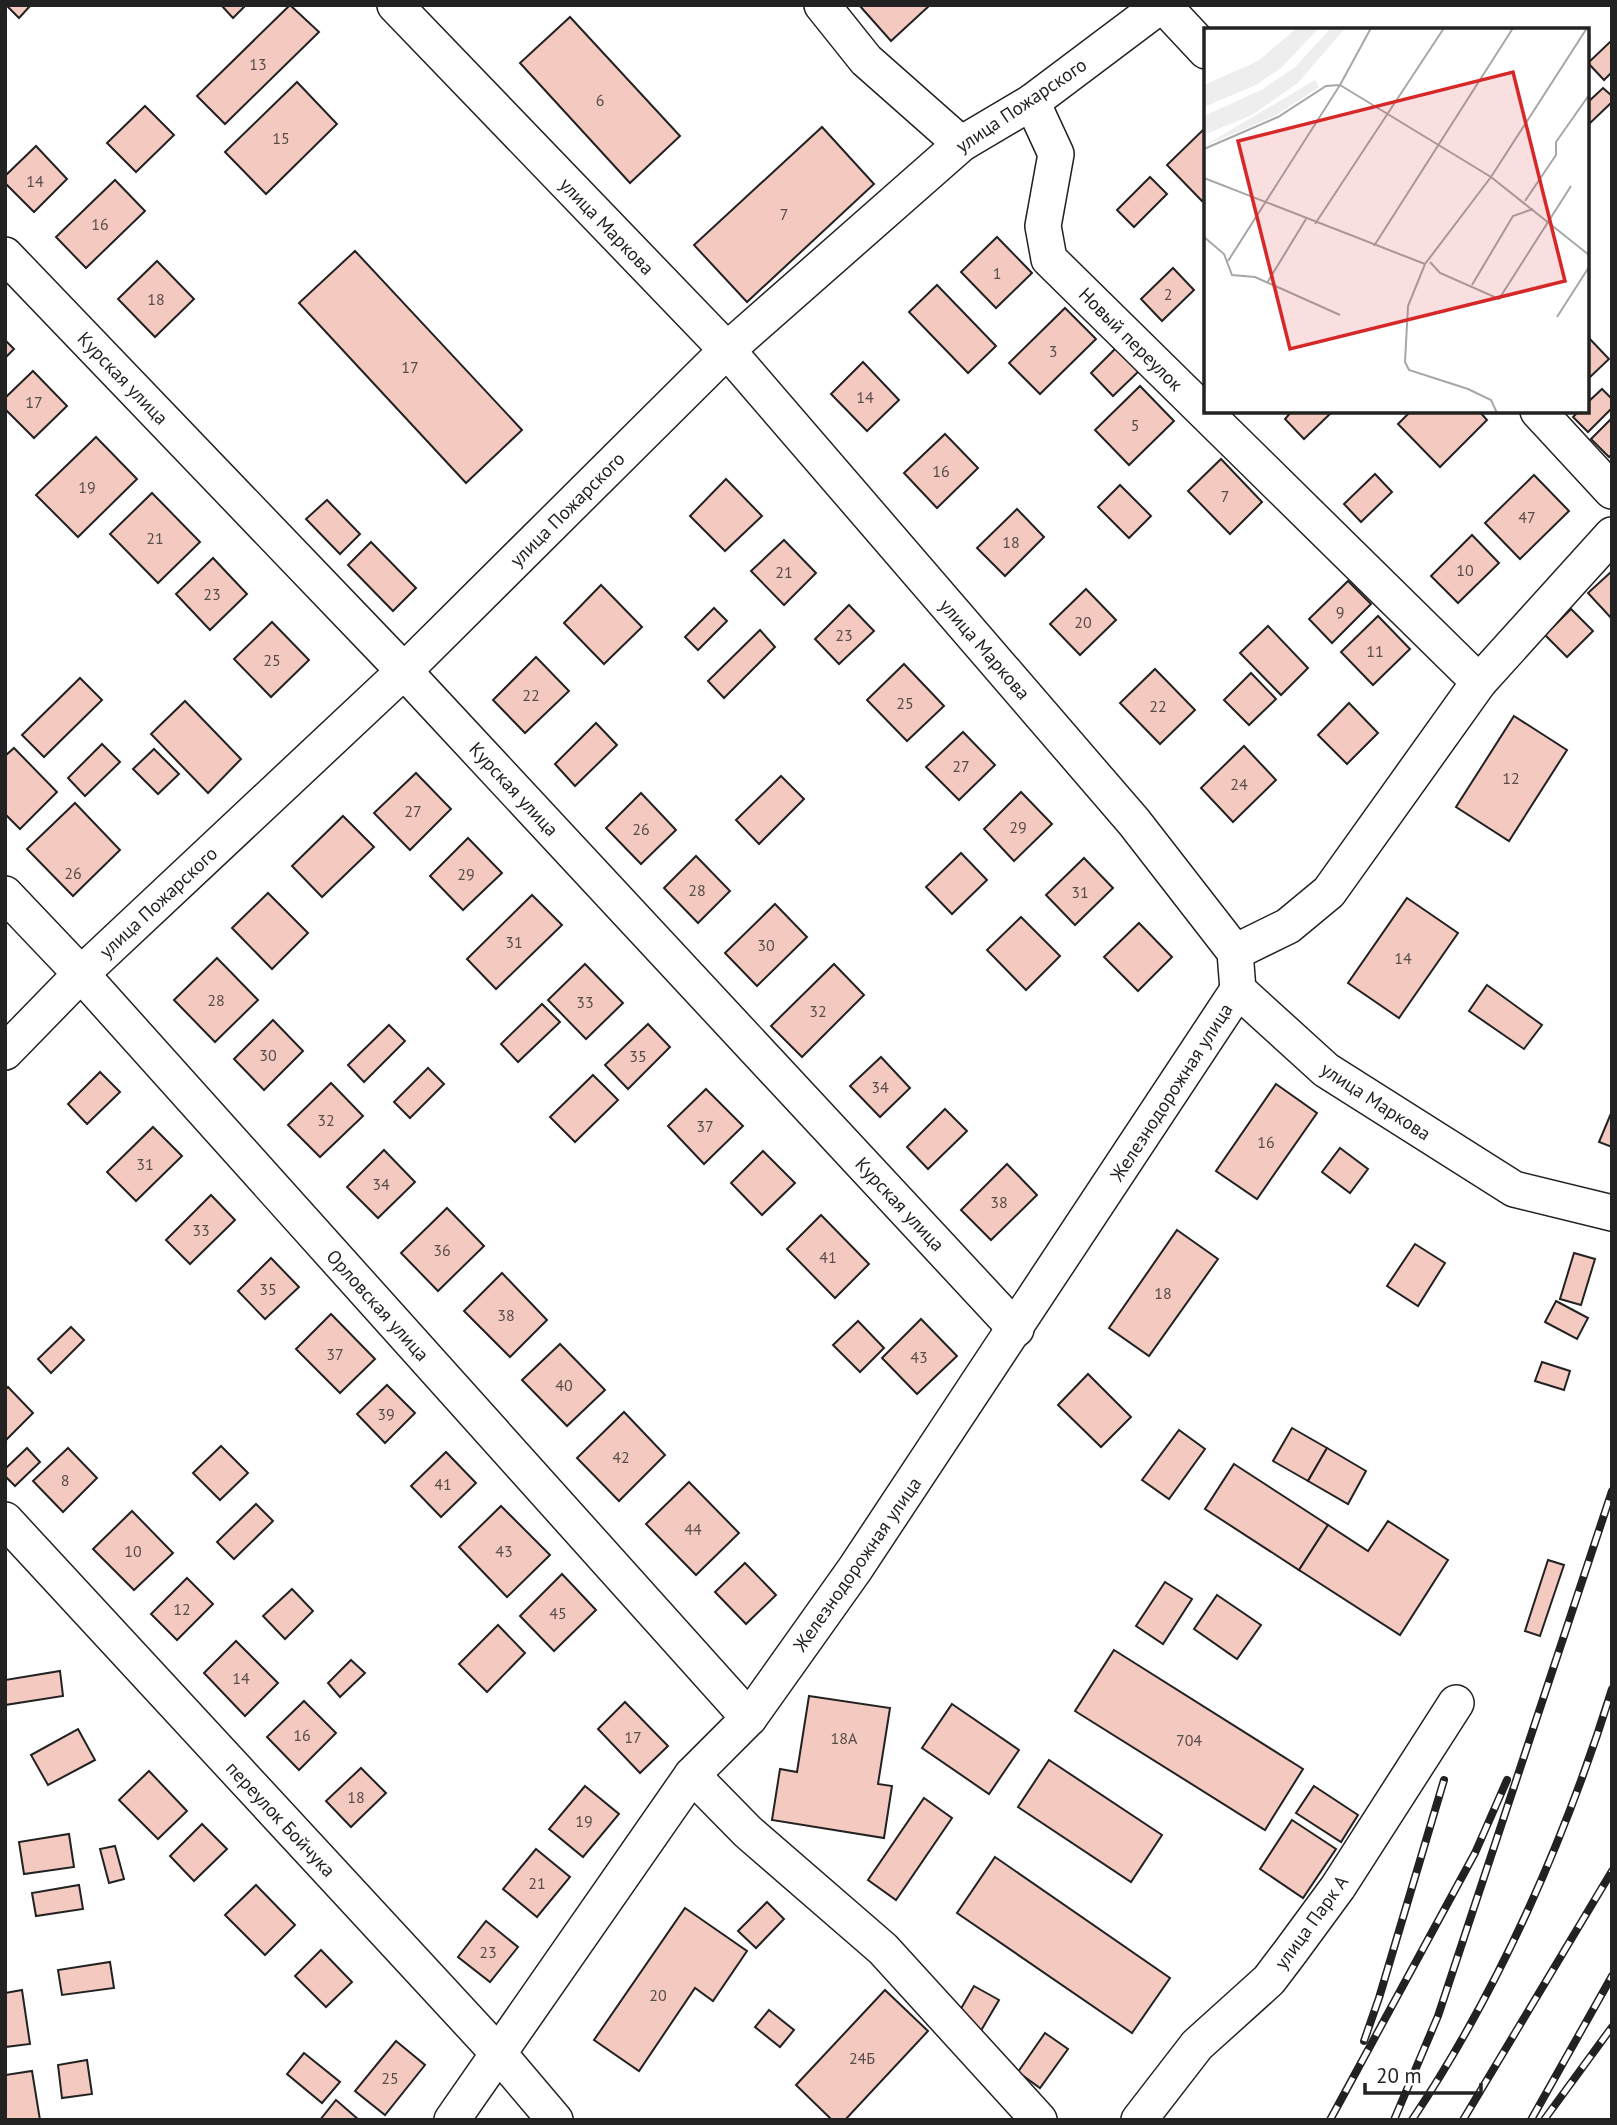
<svg xmlns="http://www.w3.org/2000/svg" width="1617" height="2125" viewBox="0 0 1617 2125" font-family="'PT Sans',sans-serif">
<style>
.building{fill:#f3c9c0;stroke:#222;stroke-width:2}
.lines{fill:none;stroke-linecap:round;stroke-linejoin:round}
.minor-casing{stroke:#222;stroke-width:38}
.minor{stroke:#fff;stroke-width:35}
.rail-casing{stroke:#222;stroke-width:8}
.rail{stroke:#fff;stroke-width:5;stroke-dasharray:16;stroke-linecap:butt}
.labels{text-anchor:middle;dominant-baseline:central;stroke-width:5;stroke-linejoin:round;paint-order:stroke}
.number-label{font-size:16px;fill:#564c4a}
.street-label{font-size:19px;fill:#222;stroke:#fff}
.inset-road{fill:none;stroke:#a7a7a7;stroke-width:2}
.view{fill:#d62828;fill-opacity:0.15;stroke:#d62828;stroke-width:3.5}
.inset-edge{fill:none;stroke:#222;stroke-width:3.5}
</style>
<rect width="100%" height="100%" fill="#fff"/>
<g class="building">
<path d="M6 5H31L19 18Z"/>
<path d="M221 5H246L233 18Z"/>
<path d="M290 5 319 32 225 124 197 96Z"/>
<path d="M859 5H930L891 41Z"/>
<path d="M570 17 680 136 630 183 520 63Z"/>
<path d="M1612 40V72L1604 80 1588 63Z"/>
<path d="M297 82 337 124 266 194 225 152Z"/>
<path d="M1603 88 1612 96V102L1587 126V103Z"/>
<path d="M145 106 174 135 136 172 107 143Z"/>
<path d="M822 127 874 184 747 302 694 245Z"/>
<path d="M1206 127V197L1202 201 1167 165Z"/>
<path d="M36 146 67 179 34 212 5 183V176Z"/>
<path d="M1150 177 1167 194 1134 227 1117 210Z"/>
<path d="M115 180 145 211 86 268 56 237Z"/>
<path d="M997 237 1032 273 996 308 961 272Z"/>
<path d="M355 251 522 430 466 483 299 303Z"/>
<path d="M157 261 194 299 155 337 118 299Z"/>
<path d="M1173 268 1194 290 1162 321 1141 299Z"/>
<path d="M937 285 996 346 968 373 909 312Z"/>
<path d="M1065 308 1096 339 1040 394 1009 363Z"/>
<path d="M1587 336 1609 359 1587 380Z"/>
<path d="M5 340 14 349 5 358Z"/>
<path d="M1116 348 1139 371 1113 396 1091 373Z"/>
<path d="M863 362 899 400 867 431 831 394Z"/>
<path d="M33 371 67 406 34 438 5 409V398Z"/>
<path d="M1140 386 1174 421 1129 465 1095 430Z"/>
<path d="M1602 389 1612 399V408L1588 432 1573 417 1579 411H1587V403Z"/>
<path d="M1292 411H1333L1304 439 1285 419Z"/>
<path d="M1411 411H1479L1487 420 1440 467 1398 424Z"/>
<path d="M1612 418V454L1609 457 1591 439Z"/>
<path d="M945 434 978 468 937 508 904 473Z"/>
<path d="M96 437 137 479 78 537 36 495Z"/>
<path d="M1221 459 1262 502 1230 534 1188 491Z"/>
<path d="M1375 474 1392 492 1361 522 1344 504Z"/>
<path d="M1534 475 1569 511 1520 559 1485 523Z"/>
<path d="M726 479 762 516 725 551 690 516Z"/>
<path d="M1120 485 1151 516 1129 538 1098 507Z"/>
<path d="M152 493 200 542 158 583 110 534Z"/>
<path d="M327 500 360 534 340 554 306 519Z"/>
<path d="M1017 509 1044 537 1005 576 977 548Z"/>
<path d="M1472 535 1499 563 1458 603 1431 576Z"/>
<path d="M784 540 816 573 784 605 751 571Z"/>
<path d="M371 542 416 588 393 611 348 565Z"/>
<path d="M213 558 247 594 210 630 176 594Z"/>
<path d="M1612 571V619L1588 593Z"/>
<path d="M1348 581 1371 604 1332 643 1309 619Z"/>
<path d="M601 585 642 627 604 664 564 623Z"/>
<path d="M1086 589 1116 620 1080 655 1050 624Z"/>
<path d="M849 605 874 631 839 664 815 639Z"/>
<path d="M714 608 727 621 698 650 685 637Z"/>
<path d="M1571 609 1593 631 1567 657 1545 635Z"/>
<path d="M1378 616 1410 649 1373 685 1341 652Z"/>
<path d="M272 622 309 660 271 697 234 659Z"/>
<path d="M1268 626 1308 668 1281 695 1240 653Z"/>
<path d="M760 630 775 647 724 698 708 681Z"/>
<path d="M536 657 569 691 525 733 493 700Z"/>
<path d="M904 664 944 706 907 741 867 700Z"/>
<path d="M1155 669 1195 710 1160 744 1120 703Z"/>
<path d="M1251 673 1276 699 1249 725 1224 700Z"/>
<path d="M80 678 102 700 44 757 22 735Z"/>
<path d="M185 701 241 759 208 793 151 734Z"/>
<path d="M1349 703 1378 733 1347 764 1318 735Z"/>
<path d="M1514 716 1567 750 1509 841 1456 807Z"/>
<path d="M596 723 617 745 575 786 555 764Z"/>
<path d="M963 732 995 765 959 800 926 767Z"/>
<path d="M102 744 120 762 85 796 68 778Z"/>
<path d="M1244 746 1276 780 1233 822 1201 788Z"/>
<path d="M14 748 57 792 20 829 5 814V756Z"/>
<path d="M154 749 179 774 158 794 133 769Z"/>
<path d="M416 773 451 809 410 850 374 813Z"/>
<path d="M781 776 804 799 759 844 736 820Z"/>
<path d="M1021 792 1052 824 1014 861 984 829Z"/>
<path d="M641 793 676 830 641 864 606 828Z"/>
<path d="M75 803 120 850 73 896 27 849Z"/>
<path d="M343 816 374 847 322 897 292 866Z"/>
<path d="M468 838 502 873 463 910 430 876Z"/>
<path d="M961 853 987 880 952 914 926 887Z"/>
<path d="M696 856 730 891 698 923 664 888Z"/>
<path d="M1084 858 1113 888 1075 925 1046 895Z"/>
<path d="M268 893 308 933 272 969 232 928Z"/>
<path d="M532 895 562 925 496 989 467 959Z"/>
<path d="M1407 898 1458 933 1399 1018 1348 983Z"/>
<path d="M775 904 807 937 757 986 725 953Z"/>
<path d="M1021 917 1060 956 1026 990 987 950Z"/>
<path d="M1139 923 1172 957 1138 991 1104 957Z"/>
<path d="M217 958 258 1000 215 1042 174 1000Z"/>
<path d="M585 964 623 1003 586 1039 548 1000Z"/>
<path d="M834 964 864 995 802 1057 771 1026Z"/>
<path d="M1487 985 1542 1025 1524 1049 1469 1011Z"/>
<path d="M542 1004 560 1022 518 1062 501 1044Z"/>
<path d="M273 1020 303 1051 264 1090 234 1059Z"/>
<path d="M648 1024 670 1047 628 1089 605 1065Z"/>
<path d="M389 1025 405 1041 364 1082 348 1065Z"/>
<path d="M881 1057 910 1088 880 1117 850 1086Z"/>
<path d="M428 1068 444 1084 410 1118 394 1102Z"/>
<path d="M100 1072 120 1092 87 1124 68 1104Z"/>
<path d="M593 1075 618 1100 575 1142 550 1117Z"/>
<path d="M331 1083 363 1116 320 1157 288 1125Z"/>
<path d="M1276 1084 1317 1113 1257 1199 1216 1171Z"/>
<path d="M706 1089 743 1126 704 1164 668 1126Z"/>
<path d="M945 1109 967 1131 928 1169 907 1147Z"/>
<path d="M1612 1111V1147L1599 1142Z"/>
<path d="M153 1127 182 1156 136 1201 107 1172Z"/>
<path d="M1340 1148 1368 1169 1350 1193 1322 1172Z"/>
<path d="M384 1150 415 1182 378 1218 347 1187Z"/>
<path d="M763 1151 795 1183 762 1215 731 1183Z"/>
<path d="M1007 1164 1037 1195 991 1240 961 1210Z"/>
<path d="M211 1195 235 1220 190 1264 166 1240Z"/>
<path d="M447 1208 484 1246 438 1291 401 1253Z"/>
<path d="M821 1215 869 1264 835 1298 787 1249Z"/>
<path d="M1177 1230 1218 1259 1149 1356 1109 1328Z"/>
<path d="M1415 1244 1445 1263 1418 1306 1387 1286Z"/>
<path d="M1574 1253 1595 1259 1581 1305 1560 1299Z"/>
<path d="M271 1258 299 1287 265 1319 238 1291Z"/>
<path d="M502 1273 547 1320 510 1357 464 1311Z"/>
<path d="M1556 1301 1588 1318 1577 1339 1545 1322Z"/>
<path d="M331 1314 375 1359 340 1393 296 1349Z"/>
<path d="M921 1319 957 1356 917 1394 882 1358Z"/>
<path d="M858 1321 884 1348 860 1372 833 1345Z"/>
<path d="M71 1327 84 1340 51 1373 38 1359Z"/>
<path d="M560 1344 605 1390 567 1426 522 1380Z"/>
<path d="M1542 1362 1570 1371 1564 1390 1535 1381Z"/>
<path d="M1088 1374 1131 1417 1101 1447 1058 1405Z"/>
<path d="M387 1385 415 1413 385 1443 357 1414Z"/>
<path d="M8 1387 33 1413 5 1441V1390Z"/>
<path d="M624 1412 665 1455 619 1501 577 1458Z"/>
<path d="M1292 1428 1327 1448 1308 1481 1273 1461Z"/>
<path d="M1179 1430 1205 1449 1169 1499 1142 1480Z"/>
<path d="M221 1446 248 1473 220 1500 193 1473Z"/>
<path d="M27 1448 40 1462 15 1486 5 1476V1469Z"/>
<path d="M68 1448 97 1478 63 1512 33 1481Z"/>
<path d="M1327 1448 1366 1471 1348 1504 1308 1481Z"/>
<path d="M446 1452 476 1483 441 1517 411 1486Z"/>
<path d="M1234 1464 1328 1525 1299 1570 1205 1509Z"/>
<path d="M689 1482 739 1533 696 1575 646 1524Z"/>
<path d="M256 1504 273 1521 234 1559 217 1542Z"/>
<path d="M501 1506 550 1555 507 1597 459 1547Z"/>
<path d="M132 1511 173 1553 134 1590 93 1549Z"/>
<path d="M1388 1521 1448 1560 1400 1635 1299 1570 1328 1525 1368 1551Z"/>
<path d="M1548 1560 1564 1565 1540 1636 1525 1631Z"/>
<path d="M745 1563 776 1595 746 1624 715 1592Z"/>
<path d="M562 1574 596 1610 554 1651 520 1616Z"/>
<path d="M187 1578 213 1604 177 1640 151 1614Z"/>
<path d="M1165 1582 1192 1599 1163 1644 1136 1626Z"/>
<path d="M292 1589 313 1611 285 1639 263 1616Z"/>
<path d="M1217 1595 1261 1625 1237 1659 1194 1629Z"/>
<path d="M498 1625 525 1653 487 1692 459 1664Z"/>
<path d="M236 1641 278 1683 245 1716 204 1673Z"/>
<path d="M1114 1650 1303 1769 1265 1830 1075 1711Z"/>
<path d="M351 1660 365 1673 340 1697 328 1683Z"/>
<path d="M60 1671 63 1696 5 1705V1680Z"/>
<path d="M809 1696 890 1708 878 1784 892 1786 884 1838 772 1820 780 1769 797 1772Z"/>
<path d="M304 1701 336 1733 299 1770 267 1737Z"/>
<path d="M625 1702 668 1746 640 1773 598 1729Z"/>
<path d="M952 1704 1019 1750 989 1794 922 1748Z"/>
<path d="M78 1729 95 1760 48 1785 31 1755Z"/>
<path d="M1049 1760 1162 1835 1131 1882 1018 1807Z"/>
<path d="M361 1768 386 1793 351 1827 326 1801Z"/>
<path d="M149 1771 187 1811 158 1839 119 1800Z"/>
<path d="M585 1786 619 1814 583 1857 549 1829Z"/>
<path d="M1314 1786 1358 1815 1341 1842 1296 1813Z"/>
<path d="M924 1798 952 1818 896 1900 868 1880Z"/>
<path d="M1292 1820 1336 1849 1303 1898 1260 1869Z"/>
<path d="M202 1824 227 1849 194 1881 170 1856Z"/>
<path d="M69 1834 74 1867 24 1874 19 1842Z"/>
<path d="M115 1846 124 1879 109 1883 100 1849Z"/>
<path d="M536 1849 570 1877 537 1917 503 1889Z"/>
<path d="M995 1857 1170 1978 1132 2033 957 1913Z"/>
<path d="M79 1885 83 1909 36 1916 32 1893Z"/>
<path d="M256 1885 295 1925 265 1955 225 1915Z"/>
<path d="M767 1902 784 1919 756 1948 738 1931Z"/>
<path d="M685 1908 747 1951 713 2001 695 1988 639 2071 594 2040Z"/>
<path d="M486 1921 518 1947 490 1982 458 1957Z"/>
<path d="M321 1950 352 1982 326 2007 295 1976Z"/>
<path d="M110 1962 114 1988 62 1995 58 1970Z"/>
<path d="M974 1986 999 2000 979 2034 955 2019Z"/>
<path d="M22 1990 30 2044 5 2047V1993Z"/>
<path d="M885 1990 928 2031 845 2120H832L796 2085Z"/>
<path d="M769 2010 794 2030 780 2047 755 2027Z"/>
<path d="M1045 2033 1068 2049 1040 2088 1018 2072Z"/>
<path d="M396 2041 425 2065 385 2115 355 2091Z"/>
<path d="M304 2053 340 2082 322 2103 287 2074Z"/>
<path d="M87 2060 92 2094 62 2098 58 2065Z"/>
<path d="M32 2071 40 2120H5V2075Z"/>
<path d="M336 2100 359 2120H320Z"/>
</g>
<g class="lines">
<g class="minor-casing">
<g id="minor">
<path d="M395 5 727 350 1134 822 1235 952 1238 990 1326 1070 1514 1189 1612 1213"/>
<path d="M822 5 866 60 961 144"/>
<path d="M1163 5 1206 51"/>
<path d="M1032 102 1056 154 1043 226 1049 259 1479 682"/>
<path d="M5 255 404 671 1016 1329"/>
<path d="M1538 411 1612 491"/>
<path d="M5 894 81 974 749 1718"/>
<path d="M1235 952 1288 926 1329 892 1479 682 1612 535"/>
<path d="M5 1052 81 974 404 671 727 350 961 144 1032 102 1161 5"/>
<path d="M5 1520 499 2054 555 2120"/>
<path d="M692 1775 748 1832 883 1949 1039 2120"/>
<path d="M452 2120 692 1775 749 1718 855 1569 1238 990"/>
<path d="M1139 2120 1197 2045 1269 1980 1291 1951 1338 1887 1456 1703"/>
</g>
</g>
<use href="#minor" class="minor"/>
<g class="rail-casing">
<g id="rail">
<path d="M1364 2041 1379 1998 1444 1780"/>
<path d="M1330 2120 1475 1853 1507 1780"/>
<path d="M1394 2120 1438 2016 1612 1491"/>
<path d="M1412 2120C1499 1990 1566 1837 1612 1689"/>
<path d="M1463 2120 1612 1871"/>
<path d="M1531 2120 1612 1976"/>
<path d="M1544 2120 1612 2027"/>
</g>
</g>
<use href="#rail" class="rail"/>
</g>
<g class="labels">
<g class="number-label">
<text x="258" y="64">13</text>
<text x="600" y="100">6</text>
<text x="281" y="138">15</text>
<text x="35" y="181">14</text>
<text x="784" y="214">7</text>
<text x="100" y="224">16</text>
<text x="997" y="273">1</text>
<text x="1168" y="294">2</text>
<text x="156" y="299">18</text>
<text x="1053" y="351">3</text>
<text x="410" y="367">17</text>
<text x="865" y="397">14</text>
<text x="34" y="402">17</text>
<text x="1135" y="425">5</text>
<text x="941" y="471">16</text>
<text x="87" y="487">19</text>
<text x="1225" y="496">7</text>
<text x="1527" y="517">47</text>
<text x="155" y="538">21</text>
<text x="1011" y="542">18</text>
<text x="1465" y="570">10</text>
<text x="784" y="572">21</text>
<text x="212" y="594">23</text>
<text x="1340" y="612">9</text>
<text x="1083" y="622">20</text>
<text x="844" y="635">23</text>
<text x="1375" y="651">11</text>
<text x="272" y="660">25</text>
<text x="531" y="695">22</text>
<text x="905" y="703">25</text>
<text x="1158" y="706">22</text>
<text x="961" y="766">27</text>
<text x="1511" y="778">12</text>
<text x="1239" y="784">24</text>
<text x="413" y="811">27</text>
<text x="1018" y="827">29</text>
<text x="641" y="829">26</text>
<text x="73" y="873">26</text>
<text x="466" y="874">29</text>
<text x="697" y="890">28</text>
<text x="1080" y="892">31</text>
<text x="514" y="942">31</text>
<text x="766" y="945">30</text>
<text x="1403" y="958">14</text>
<text x="216" y="1000">28</text>
<text x="585" y="1002">33</text>
<text x="818" y="1011">32</text>
<text x="268" y="1055">30</text>
<text x="638" y="1056">35</text>
<text x="880" y="1087">34</text>
<text x="326" y="1120">32</text>
<text x="705" y="1126">37</text>
<text x="1266" y="1142">16</text>
<text x="145" y="1164">31</text>
<text x="381" y="1184">34</text>
<text x="999" y="1202">38</text>
<text x="201" y="1230">33</text>
<text x="442" y="1250">36</text>
<text x="828" y="1257">41</text>
<text x="268" y="1289">35</text>
<text x="1163" y="1293">18</text>
<text x="506" y="1315">38</text>
<text x="335" y="1354">37</text>
<text x="919" y="1357">43</text>
<text x="564" y="1385">40</text>
<text x="386" y="1414">39</text>
<text x="621" y="1457">42</text>
<text x="65" y="1480">8</text>
<text x="443" y="1484">41</text>
<text x="693" y="1529">44</text>
<text x="133" y="1551">10</text>
<text x="504" y="1551">43</text>
<text x="182" y="1609">12</text>
<text x="558" y="1613">45</text>
<text x="241" y="1678">14</text>
<text x="302" y="1735">16</text>
<text x="633" y="1737">17</text>
<text x="844" y="1738">18А</text>
<text x="1189" y="1740">704</text>
<text x="356" y="1797">18</text>
<text x="584" y="1821">19</text>
<text x="537" y="1883">21</text>
<text x="488" y="1952">23</text>
<text x="658" y="1995">20</text>
<text x="862" y="2058">24Б</text>
<text x="390" y="2078">25</text>
</g>
<g class="street-label">
<text transform="translate(1021 105) rotate(-34)">улица Пожарского</text>
<text transform="translate(607 226) rotate(46)">улица Маркова</text>
<text transform="translate(1131 339) rotate(45)">Новый переулок</text>
<text transform="translate(123 378) rotate(46)">Курская улица</text>
<text transform="translate(567 509) rotate(-45)">улица Пожарского</text>
<text transform="translate(985 649) rotate(49)">улица Маркова</text>
<text transform="translate(514 789) rotate(47)">Курская улица</text>
<text transform="translate(158 902) rotate(-43)">улица Пожарского</text>
<text transform="translate(1171 1092) rotate(-57)">Железнодорожная улица</text>
<text transform="translate(1376 1101) rotate(33)">улица Маркова</text>
<text transform="translate(900 1204) rotate(47)">Курская улица</text>
<text transform="translate(378 1305) rotate(48)">Орловская улица</text>
<text transform="translate(857 1564) rotate(-55)">Железнодорожная улица</text>
<text transform="translate(281 1819) rotate(47)">переулок Бойчука</text>
<text transform="translate(1311 1922) rotate(-54)">улица Парк А</text>
</g>
</g>
<g transform="translate(1204 28)">
<rect width="385" height="385" fill="#fff"/>
<path d="M93 0H115L77 40 52 57 0 79V57L54 33ZM127 0H141L94 55 48 87 0 107V88L59 61 91 39ZM111 52 115 59 69 89 0 118Z" fill="#eee"/>
<path class="inset-road" d="M0 121 74 89 122 58 136 57 167 0M0 150 221 236M321 173 352 127V114L385 67M111 196 240 0M0 209 20 226 28 247 51 249 136 287M170 218 309 0M24 233 136 57 287 149 385 227M226 234 236 245 295 271 367 158M63 255 102 191M268 257 309 188 329 181M353 289 385 239M293 385 287 372 264 361 205 342 201 334 204 278 221 236 287 149 383 0"/>
<path class="view" d="M309 44 361 253 86 321 34 113Z"/>
<rect width="385" height="385" class="inset-edge"/>
</g>
<rect width="1617" height="2125" fill="none" stroke="#222222" stroke-width="14"/>
<path d="M1365 2083v10h116v-10" fill="none" stroke="#222222" stroke-width="3.5"/>
<text x="1376" y="2083" font-size="21" fill="#222222" stroke="#ffffff" stroke-width="5" paint-order="stroke">20 m</text>
</svg>
